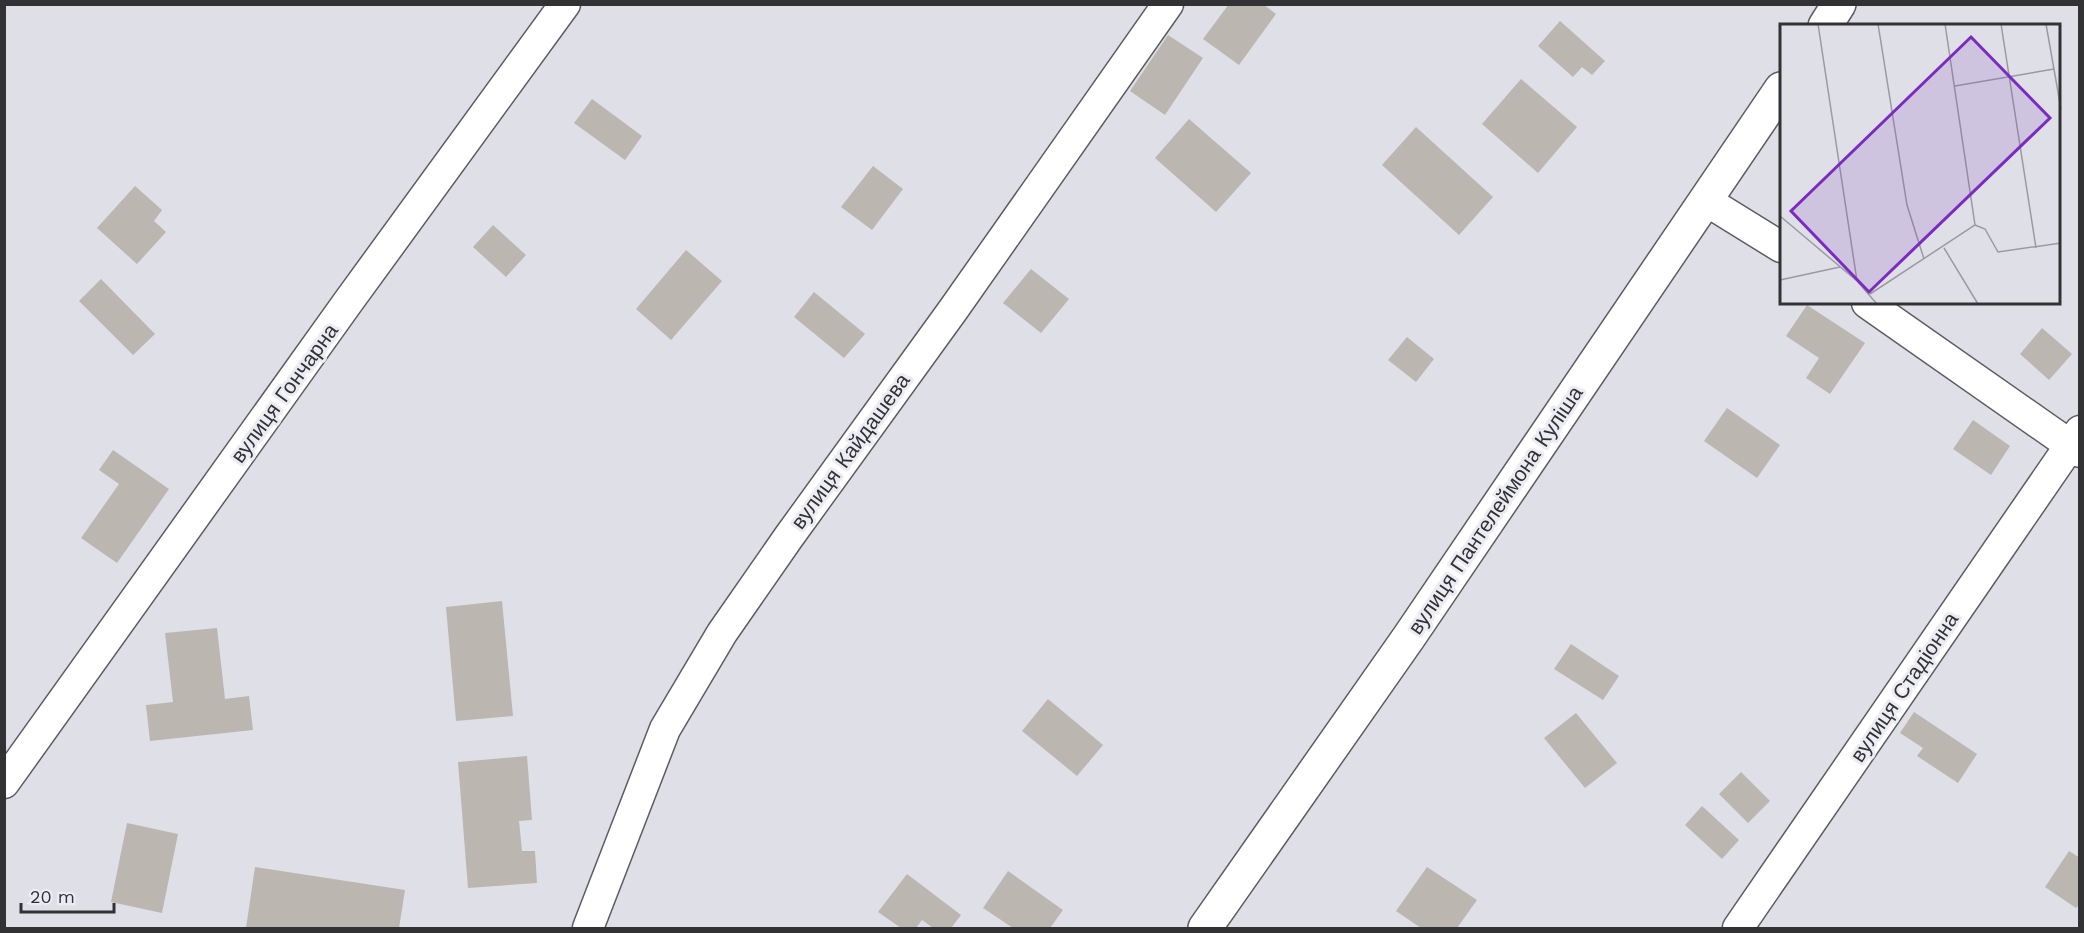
<svg xmlns="http://www.w3.org/2000/svg" width="2084" height="933" viewBox="0 0 2084 933" font-family="'Work Sans',sans-serif">
<style>
.building{fill:#bcb6b0}
.lines{fill:none;stroke-linecap:round;stroke-linejoin:round}
.minor-casing{stroke:#5d5c63;stroke-width:33}
.tertiary-casing{stroke:#5d5c63;stroke-width:36}
.minor{stroke:#fff;stroke-width:30}
.tertiary{stroke:#fff;stroke-width:33}
.labels{text-anchor:middle;dominant-baseline:central;stroke-width:6;stroke-linejoin:round;paint-order:stroke}
.street-label{font-size:21px;fill:#323235;stroke:#ececf4}
.inset-road{fill:none;stroke:#9a9aa0;stroke-width:1.5}
.view{fill:#7b2cbf;fill-opacity:0.15;stroke:#7b2cbf;stroke-width:3}
.inset-edge{fill:none;stroke:#323235;stroke-width:3}
</style>
<rect width="100%" height="100%" fill="#dfdfe7"/>
<g class="building">
<path d="M1229 4H1263L1276 14 1239 65 1203 39Z"/>
<path d="M1560 21 1605 61 1592 75 1582 67 1573 77 1538 46Z"/>
<path d="M1168 35 1203 58 1165 115 1130 91Z"/>
<path d="M1521 79 1577 127 1538 173 1482 124Z"/>
<path d="M592 99 642 136 625 160 574 123Z"/>
<path d="M1189 119 1251 173 1216 212 1155 158Z"/>
<path d="M1416 127 1493 197 1459 235 1382 165Z"/>
<path d="M873 166 903 189 872 230 841 207Z"/>
<path d="M135 186 162 210 154 221 166 232 137 264 97 228Z"/>
<path d="M493 225 526 255 506 277 473 247Z"/>
<path d="M686 250 722 281 671 340 636 309Z"/>
<path d="M1031 269 1069 299 1041 333 1003 303Z"/>
<path d="M101 279 155 334 133 355 79 301Z"/>
<path d="M814 292 865 334 844 358 794 317Z"/>
<path d="M1807 305 1865 343 1830 394 1806 378 1819 358 1786 336Z"/>
<path d="M2042 328 2072 354 2049 380 2020 354Z"/>
<path d="M1407 337 1434 359 1416 382 1388 360Z"/>
<path d="M1727 408 1780 445 1757 478 1704 441Z"/>
<path d="M1973 420 2010 446 1991 475 1953 449Z"/>
<path d="M113 450 169 489 117 563 81 538 119 484 99 470Z"/>
<path d="M502 601 513 716 456 721 446 607Z"/>
<path d="M217 628 225 699 249 696 253 730 150 741 146 705 173 702 165 633Z"/>
<path d="M1571 644 1619 676 1603 700 1554 669Z"/>
<path d="M1048 699 1103 745 1077 776 1022 731Z"/>
<path d="M1914 712 1977 754 1958 783 1917 756 1923 748 1900 733Z"/>
<path d="M1576 713 1617 763 1585 788 1544 738Z"/>
<path d="M527 756 532 820 519 821 522 851H535L537 883 468 888 458 762Z"/>
<path d="M1741 772 1770 801 1748 823 1719 794Z"/>
<path d="M1702 806 1739 840 1722 859 1685 825Z"/>
<path d="M127 823 178 834 162 913 111 902Z"/>
<path d="M2069 851 2080 858V904L2076 908 2045 887Z"/>
<path d="M255 867 405 890 399 928H246Z"/>
<path d="M1427 867 1477 900 1457 928H1421L1396 911Z"/>
<path d="M1008 871 1063 910 1050 928H1013L983 908Z"/>
<path d="M907 874 961 915 951 928H933L922 920 916 928H901L878 912Z"/>
</g>
<g class="lines">
<g class="minor-casing">
<g id="minor">
<path d="M1705 200 1781 247"/>
<path d="M1867 303 2080 452"/>
<path d="M4 783 348 302 565 4"/>
<path d="M588 928 665 729 722 633 788 538 953 310 1168 4"/>
<path d="M1738 928 2080 431"/>
</g>
</g>
<g class="tertiary-casing">
<g id="tertiary">
<path d="M1825 26 1839 4"/>
<path d="M1205 928 1409 637 1781 89"/>
</g>
</g>
<use href="#minor" class="minor"/>
<use href="#tertiary" class="tertiary"/>
</g>
<g class="labels">
<g class="street-label">
<text transform="translate(284 393) rotate(-54)">вулиця Гончарна</text>
<text transform="translate(850 451) rotate(-54)">вулиця Кайдашева</text>
<text transform="translate(1495 510) rotate(-56)">вулиця Пантелеймона Куліша</text>
<text transform="translate(1904 687) rotate(-56)">вулиця Стадіонна</text>
</g>
</g>
<g transform="translate(1780 24)">
<rect width="280" height="280" fill="#dfdfe7"/>
<path class="inset-road" d="M38 0 77 257M98 0 127 181 144 235M221 0 256 224M266 0 281 85M175 62 274 45M0 192 77 257 97 280M195 201 205 205 218 228 281 219M164 224 198 280M0 256 60 243M90 270 195 201 165 0"/>
<path class="view" d="M191 13 270 94 89 268 11 187Z"/>
<rect width="280" height="280" class="inset-edge"/>
</g>
<rect width="2084" height="933" fill="none" stroke="#323235" stroke-width="12"/>
<path d="M21 903v9h93v-9" fill="none" stroke="#323235" stroke-width="3"/>
<text x="30" y="903" font-size="18" fill="#323235" stroke="#ececf4" stroke-width="4.5" paint-order="stroke">20 m</text>
</svg>
